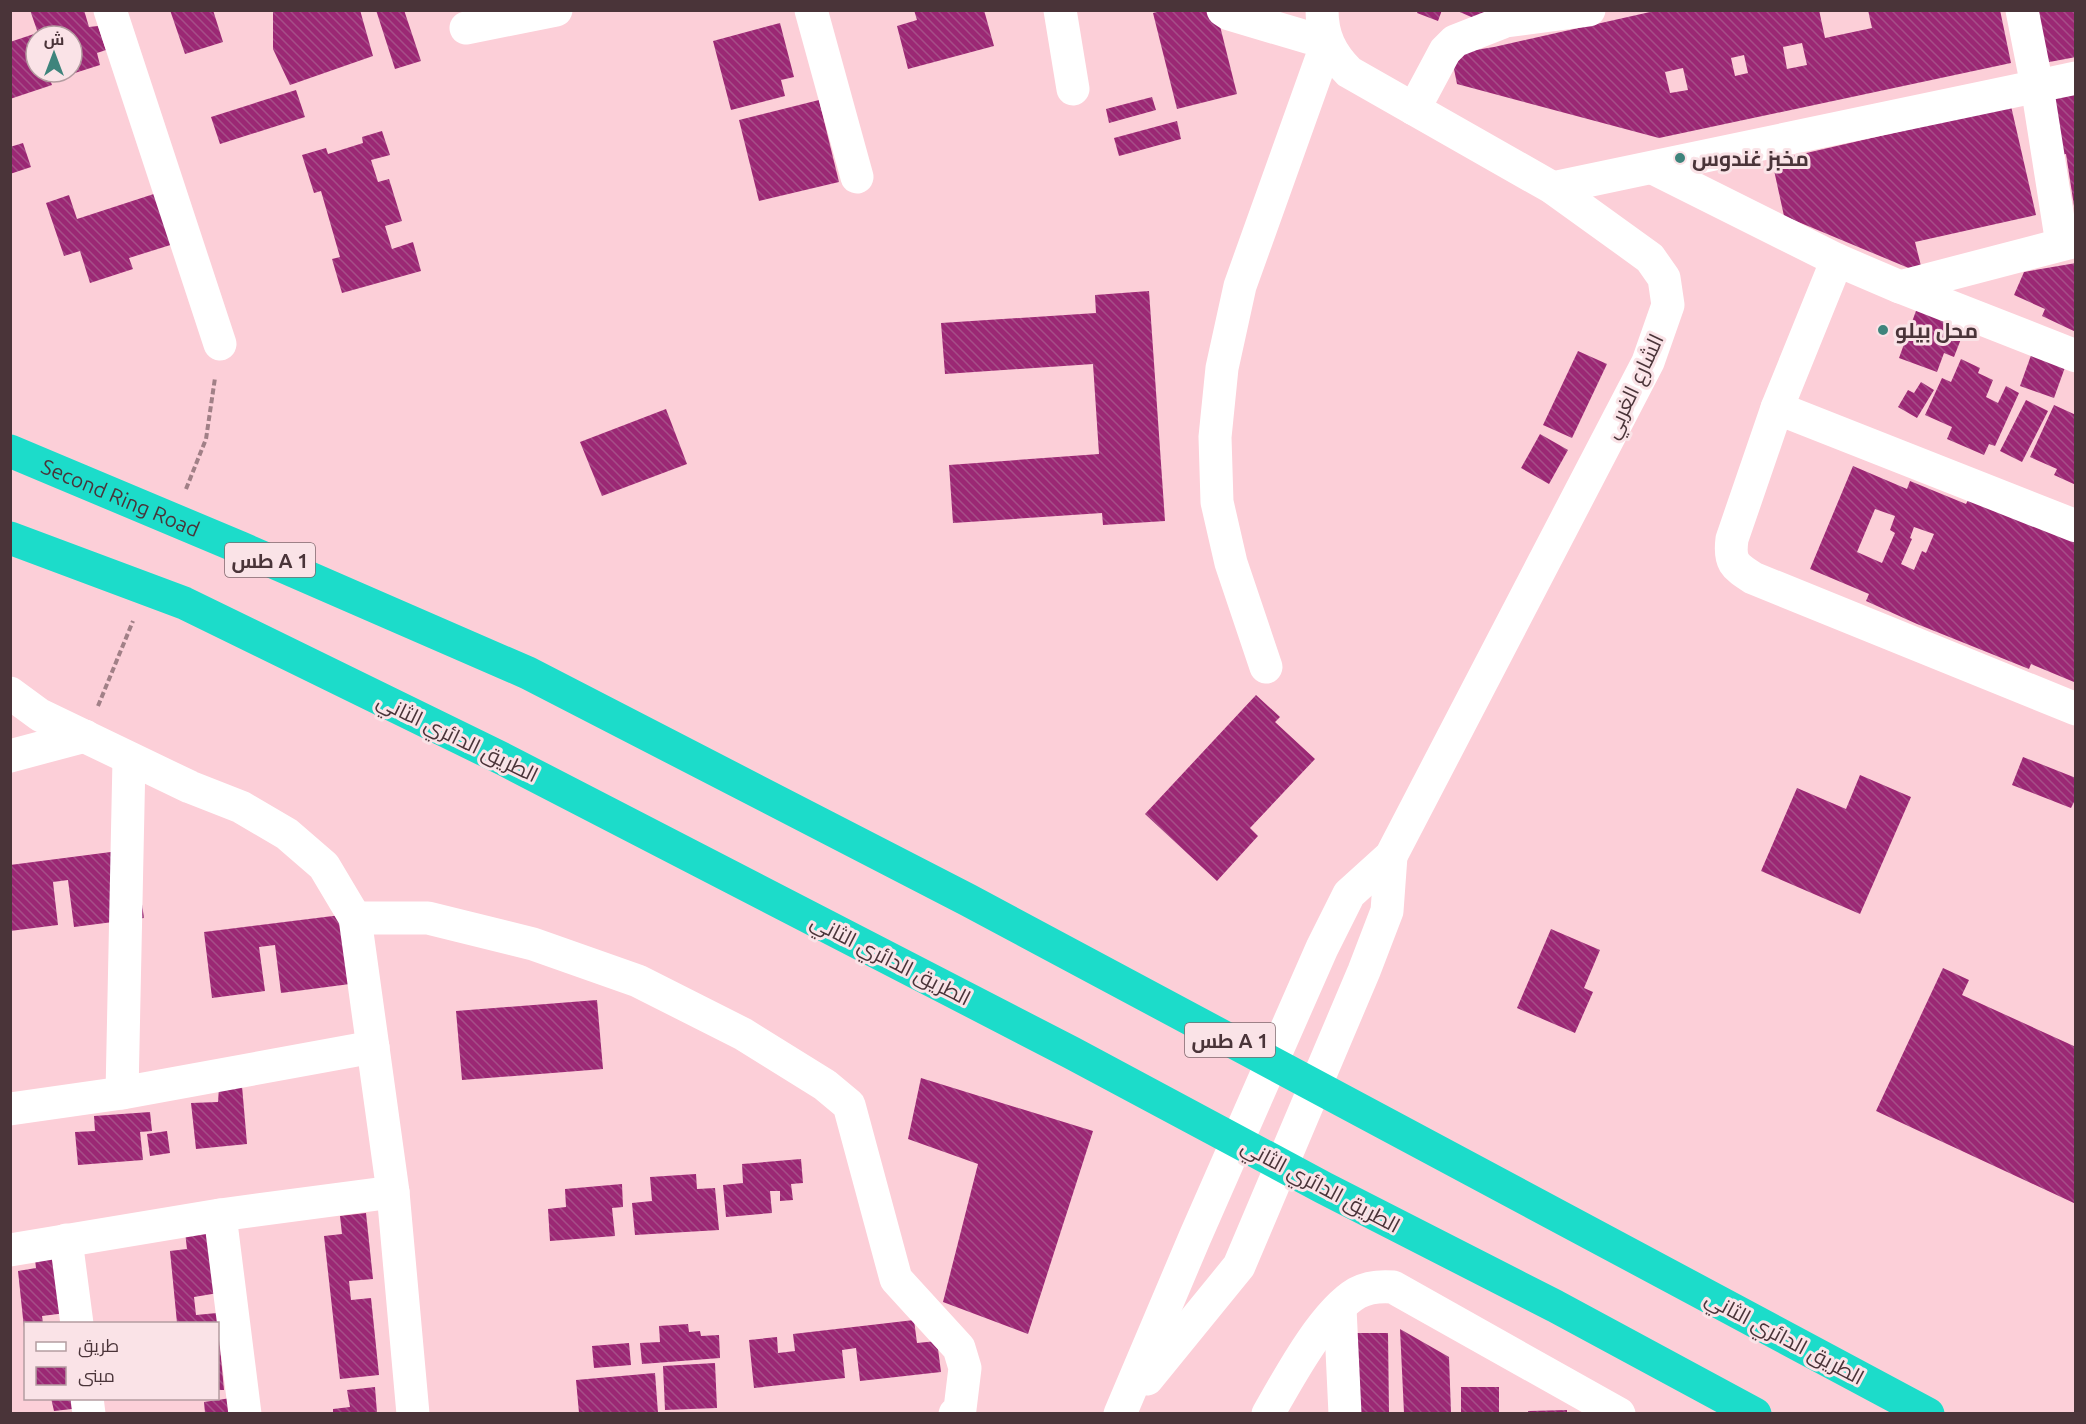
<svg xmlns="http://www.w3.org/2000/svg" width="2086" height="1424" viewBox="0 0 2086 1424" font-family="Ubuntu,Cairo,sans-serif">
<style>
.building{fill:url(#building-back-hatch);fill-rule:evenodd}
.lines{fill:none;stroke-linecap:round;stroke-linejoin:round}
.path{stroke:#a18087;stroke-width:4;stroke-dasharray:6 3;stroke-linecap:butt}
.minor{stroke:#fff;stroke-width:33}
.highway{stroke:#1cdcca;stroke-width:33}
.poi-dot{fill:#3e847c;stroke:#fae3e7;stroke-width:2}
.labels{text-anchor:middle;dominant-baseline:central;stroke-width:6;stroke-linejoin:round;paint-order:stroke}
.shield{fill:#fae3e7;stroke:#7f686d;stroke-width:1.5}
.shield-label{font-size:20px;font-weight:bold;fill:#4a3439}
.poi-label{font-size:21px;font-weight:bold;fill:#4a3439;stroke:#fae3e7;text-anchor:start}
.street-label{font-size:21px;fill:#4a3439;stroke:#fae3e7}
</style>
<defs>
<pattern id="building-back-hatch" width="6" height="6" patternUnits="userSpaceOnUse" patternTransform="scale(1.5)"><rect width="6" height="6" fill="#9b2874"/><path d="M-1 5l2 2M0 0l6 6M5-1l2 2" fill="none" stroke="#a64e88"/></pattern>
</defs>
<rect width="100%" height="100%" fill="#fccfd8"/>
<g class="building">
<path d="M30 10H84L89 27 98 26 106 50 97 53 100 65 56 79 53 72H72V36H39Z"/>
<path d="M170 10H213L223 42 185 54Z"/>
<path d="M360 10 373 56 290 85 273 49V11Z"/>
<path d="M376 10H404L421 61 395 69Z"/>
<path d="M914 10H984L994 46 908 69 897 26 917 20Z"/>
<path d="M1164 10H1216L1237 94 1177 109 1153 13Z"/>
<path d="M1418 10H1442L1438 21 1417 13Z"/>
<path d="M1455 10H1487L1483 22Z"/>
<path d="M1659 10H1819L1825 38 1872 28 1868 10H2000L2011 63 1659 138 1457 84 1451 54 1494 47ZM1802 43 1807 65 1787 69 1783 47ZM1744 55 1748 73 1735 76 1731 58ZM1683 68 1688 90 1670 93 1665 72Z"/>
<path d="M2034 10H2076V57L2044 63Z"/>
<path d="M780 23 794 77 781 80 785 96 731 110 713 41Z"/>
<path d="M34 34 36 39V72H47L52 85 10 99V42Z"/>
<path d="M296 90 305 117 220 144 211 117Z"/>
<path d="M2076 93V205L2074 206 2066 154 2060 155 2053 96Z"/>
<path d="M1152 97 1156 110 1109 123 1106 109Z"/>
<path d="M819 100 839 182 759 201 739 120Z"/>
<path d="M2011 106 2036 215 1915 242 1923 274 1784 216 1772 161Z"/>
<path d="M1177 121 1181 139 1119 156 1114 138Z"/>
<path d="M382 131 390 155 371 160 378 182 389 179 402 221 385 226 392 249 413 242 421 271 342 293 332 259 340 257 321 191 314 193 302 155 326 148 328 154 363 143 362 137Z"/>
<path d="M23 143 31 167 10 174V147Z"/>
<path d="M163 191 180 242 129 258 133 269 90 283 80 251 64 256 46 203 69 195 77 219Z"/>
<path d="M2076 263V332L2042 316 2045 309 2014 295 2024 272Z"/>
<path d="M1149 291 1165 521 1103 525 1102 513 953 523 949 465 1099 454 1093 364 945 374 941 323 1096 313 1095 295Z"/>
<path d="M1917 308 1966 326 1954 357 1944 353 1937 372 1899 358Z"/>
<path d="M2034 347 2068 359 2054 398 2020 386Z"/>
<path d="M1578 351 1607 364 1572 438 1543 425Z"/>
<path d="M1961 359 1980 368 1978 373 1993 380 1986 397 1998 403 2006 386 2019 393 1995 446 1989 444 1984 455 1947 439 1952 427 1925 415 1942 378 1951 382Z"/>
<path d="M1921 382 1934 390 1917 418 1898 407 1908 390 1914 393Z"/>
<path d="M2026 400 2048 411 2022 462 2000 451Z"/>
<path d="M2054 405 2076 415V485L2054 475 2057 469 2030 457Z"/>
<path d="M666 409 687 464 602 496 580 442Z"/>
<path d="M1540 434 1568 450 1549 484 1521 468Z"/>
<path d="M1853 466 1907 489 1910 481 1966 504 1971 494 2076 536V677L2074 682 2031 664 2029 669 1917 624 1866 601 1869 594 1810 569ZM1875 509 1895 516 1890 530 1895 533 1882 563 1857 552ZM1914 527 1934 534 1926 553 1922 551 1914 570 1901 564 1912 539 1910 538Z"/>
<path d="M1256 695 1280 717 1275 722 1315 759 1250 828 1258 836 1217 881 1145 814Z"/>
<path d="M2023 757 2076 778V798L2071 808 2012 785Z"/>
<path d="M1860 775 1911 797 1860 914 1761 871 1797 788 1846 809Z"/>
<path d="M134 849 144 918 74 927 68 880 53 882 58 925 10 931V865Z"/>
<path d="M341 915 350 984 281 993 275 945 259 947 265 991 212 998 204 932Z"/>
<path d="M1551 929 1600 950 1584 988 1593 992 1575 1033 1517 1008Z"/>
<path d="M1943 968 1969 980 1962 995 2076 1047V1204L1876 1111Z"/>
<path d="M597 1000 603 1069 462 1080 456 1011Z"/>
<path d="M921 1078 1093 1131 1028 1334 943 1302 978 1164 908 1139Z"/>
<path d="M242 1086 247 1144 196 1149 191 1103 218 1102 219 1088Z"/>
<path d="M150 1112 152 1131 140 1132 143 1160 78 1165 75 1132 95 1131 94 1116Z"/>
<path d="M167 1131 170 1153 150 1156 147 1134Z"/>
<path d="M801 1159 803 1183 791 1184 793 1200 780 1201V1191H770L772 1213 726 1217 723 1185 743 1183 742 1164Z"/>
<path d="M696 1174 697 1189 715 1188 719 1230 635 1235 632 1203 652 1201 650 1177Z"/>
<path d="M622 1184 623 1207 612 1208 615 1236 550 1241 548 1209 566 1207 565 1189Z"/>
<path d="M366 1213 373 1279 349 1281 351 1300 371 1298 379 1375 340 1379 324 1236 342 1234 340 1216Z"/>
<path d="M212 1229 218 1293 194 1297 196 1315 217 1313 218 1323H177L170 1251 187 1249 185 1232Z"/>
<path d="M60 1248 66 1313 42 1316 43 1323H26L24 1328 18 1271 36 1268 34 1251Z"/>
<path d="M914 1320 917 1343 937 1341 941 1372 860 1381 856 1348 842 1350 845 1378 754 1388 749 1340 777 1337 778 1353 795 1351 793 1334Z"/>
<path d="M688 1324 689 1332 700 1331 701 1336 719 1335 720 1358 642 1364 640 1343 660 1342 659 1326Z"/>
<path d="M1400 1329 1449 1357 1451 1413H1404Z"/>
<path d="M1354 1333H1388L1389 1413H1354Z"/>
<path d="M218 1336H219L224 1390H218Z"/>
<path d="M629 1343 631 1365 594 1368 592 1346Z"/>
<path d="M715 1363 717 1408 665 1410 663 1366Z"/>
<path d="M655 1373 658 1413H579L576 1380Z"/>
<path d="M375 1387 377 1413H333V1409L350 1407 347 1390Z"/>
<rect x="1461" y="1387" width="38" height="26"/>
<path d="M51 1398H71L72 1409 54 1411Z"/>
<path d="M231 1398 232 1413H205L204 1402Z"/>
<path d="M1567 1410V1413H1528V1411Z"/>
</g>
<g class="lines">
<g class="path">
<path d="M186 489 206 439 215 378"/>
<path d="M98 706 133 621"/>
</g>
<g class="minor">
<path d="M110 10 220 344"/>
<path d="M811 10 857 177"/>
<path d="M1060 10 1073 89"/>
<path d="M1223 10 1229 14 1327 43 1240 286 1222 368 1215 437 1217 502 1231 563 1266 667"/>
<path d="M2022 10 2037 86 2062 244"/>
<path d="M466 28 556 10"/>
<path d="M1414 109 1445 51 1455 41 1506 21 1589 10"/>
<path d="M1653 168 1837 260 1900 287 2076 241"/>
<path d="M1553 188 2076 78"/>
<path d="M1837 260 1777 408 1732 539C1729 562 1734 566 1753 578L2076 709"/>
<path d="M1900 287 2076 356"/>
<path d="M1777 408 2076 526"/>
<path d="M10 693 40 715 190 787 241 807 287 834 324 866 355 918 393 1192 413 1414"/>
<path d="M10 756 85 736"/>
<path d="M355 918H428L533 944 638 981 743 1034 825 1085 849 1105 896 1279 959 1348 965 1368 960 1409 955 1414"/>
<path d="M122 1093 129 759"/>
<path d="M10 1109 122 1093 373 1047"/>
<path d="M220 1215 245 1414"/>
<path d="M66 1240 77 1324"/>
<path d="M10 1250 220 1215 393 1192"/>
<path d="M1340 1308 1345 1414"/>
<path d="M1147 1379 1239 1266 1364 971 1387 911 1391 856"/>
<path d="M87 1398 89 1414"/>
<path d="M1120 1414 1195 1237 1322 948 1349 894 1391 856 1648 362 1668 305 1664 278 1650 258 1553 188 1349 72C1331 54 1322 36 1322 10"/>
<path d="M1268 1414C1288 1379 1323 1313 1357 1293 1368 1287 1381 1286 1393 1287L1619 1414"/>
</g>
<g class="highway">
<path id="s1" d="M10 451 241 548 528 673 968 900 1928 1414"/>
<path d="M10 538 184 603 503 759 1072 1053 1324 1188 1555 1306 1755 1414"/>
</g>
</g>
<g class="poi-dot">
<circle cx="1680" cy="158" r="6"/>
<circle cx="1883" cy="330" r="6"/>
</g>
<g class="labels">
<g class="shield">
<rect x="225" y="543" width="90" height="34" rx="4.5"/>
<rect x="1185" y="1023" width="90" height="34" rx="4.5"/>
</g>
<g class="shield-label">
<text x="270" y="560">طس A 1</text>
<text x="1230" y="1040">طس A 1</text>
</g>
<g class="poi-label">
<text x="1692" y="158">مخبز غندوس</text>
<text x="1895" y="330">محل بيلو</text>
</g>
<g class="street-label">
<text transform="translate(1633 386) rotate(-65)">الشارع الغربي</text>
<text stroke="none"><textPath href="#s1" startOffset="120">Second Ring Road</textPath></text>
<text transform="translate(458 737) rotate(26)">الطريق الدائري الثاني</text>
<text transform="translate(891 959) rotate(27)">الطريق الدائري الثاني</text>
<text transform="translate(1321 1185) rotate(28)">الطريق الدائري الثاني</text>
<text transform="translate(1785 1337) rotate(28)">الطريق الدائري الثاني</text>
</g>
</g>
<rect width="2086" height="1424" fill="none" stroke="#4a3439" stroke-width="24"/>
<rect x="24" y="1322" width="195" height="78" fill="#fae3e7" stroke="#b49da1" stroke-width="1.5"/>
<rect x="36" y="1342" width="30" height="9" fill="#ffffff" stroke="#b49da1" stroke-width="1.5"/>
<text x="78" y="1352" font-size="18" fill="#4a3439">طريق</text>
<rect x="36" y="1367" width="30" height="18" fill="url(#building-back-hatch)" stroke="#b49da1" stroke-width="1.5"/>
<text x="78" y="1382" font-size="18" fill="#4a3439">مبنى</text>
<g transform="translate(54 54)"><circle r="28" fill="#fae3e7" stroke="#b49da1" stroke-width="1.5"/>
<path d="M0-4.5L10 22L0 15L-10 22Z" fill="#3e847c"/>
<text y="-9" font-size="16" font-weight="bold" text-anchor="middle" fill="#4a3439">ش</text>
</g>
</svg>
